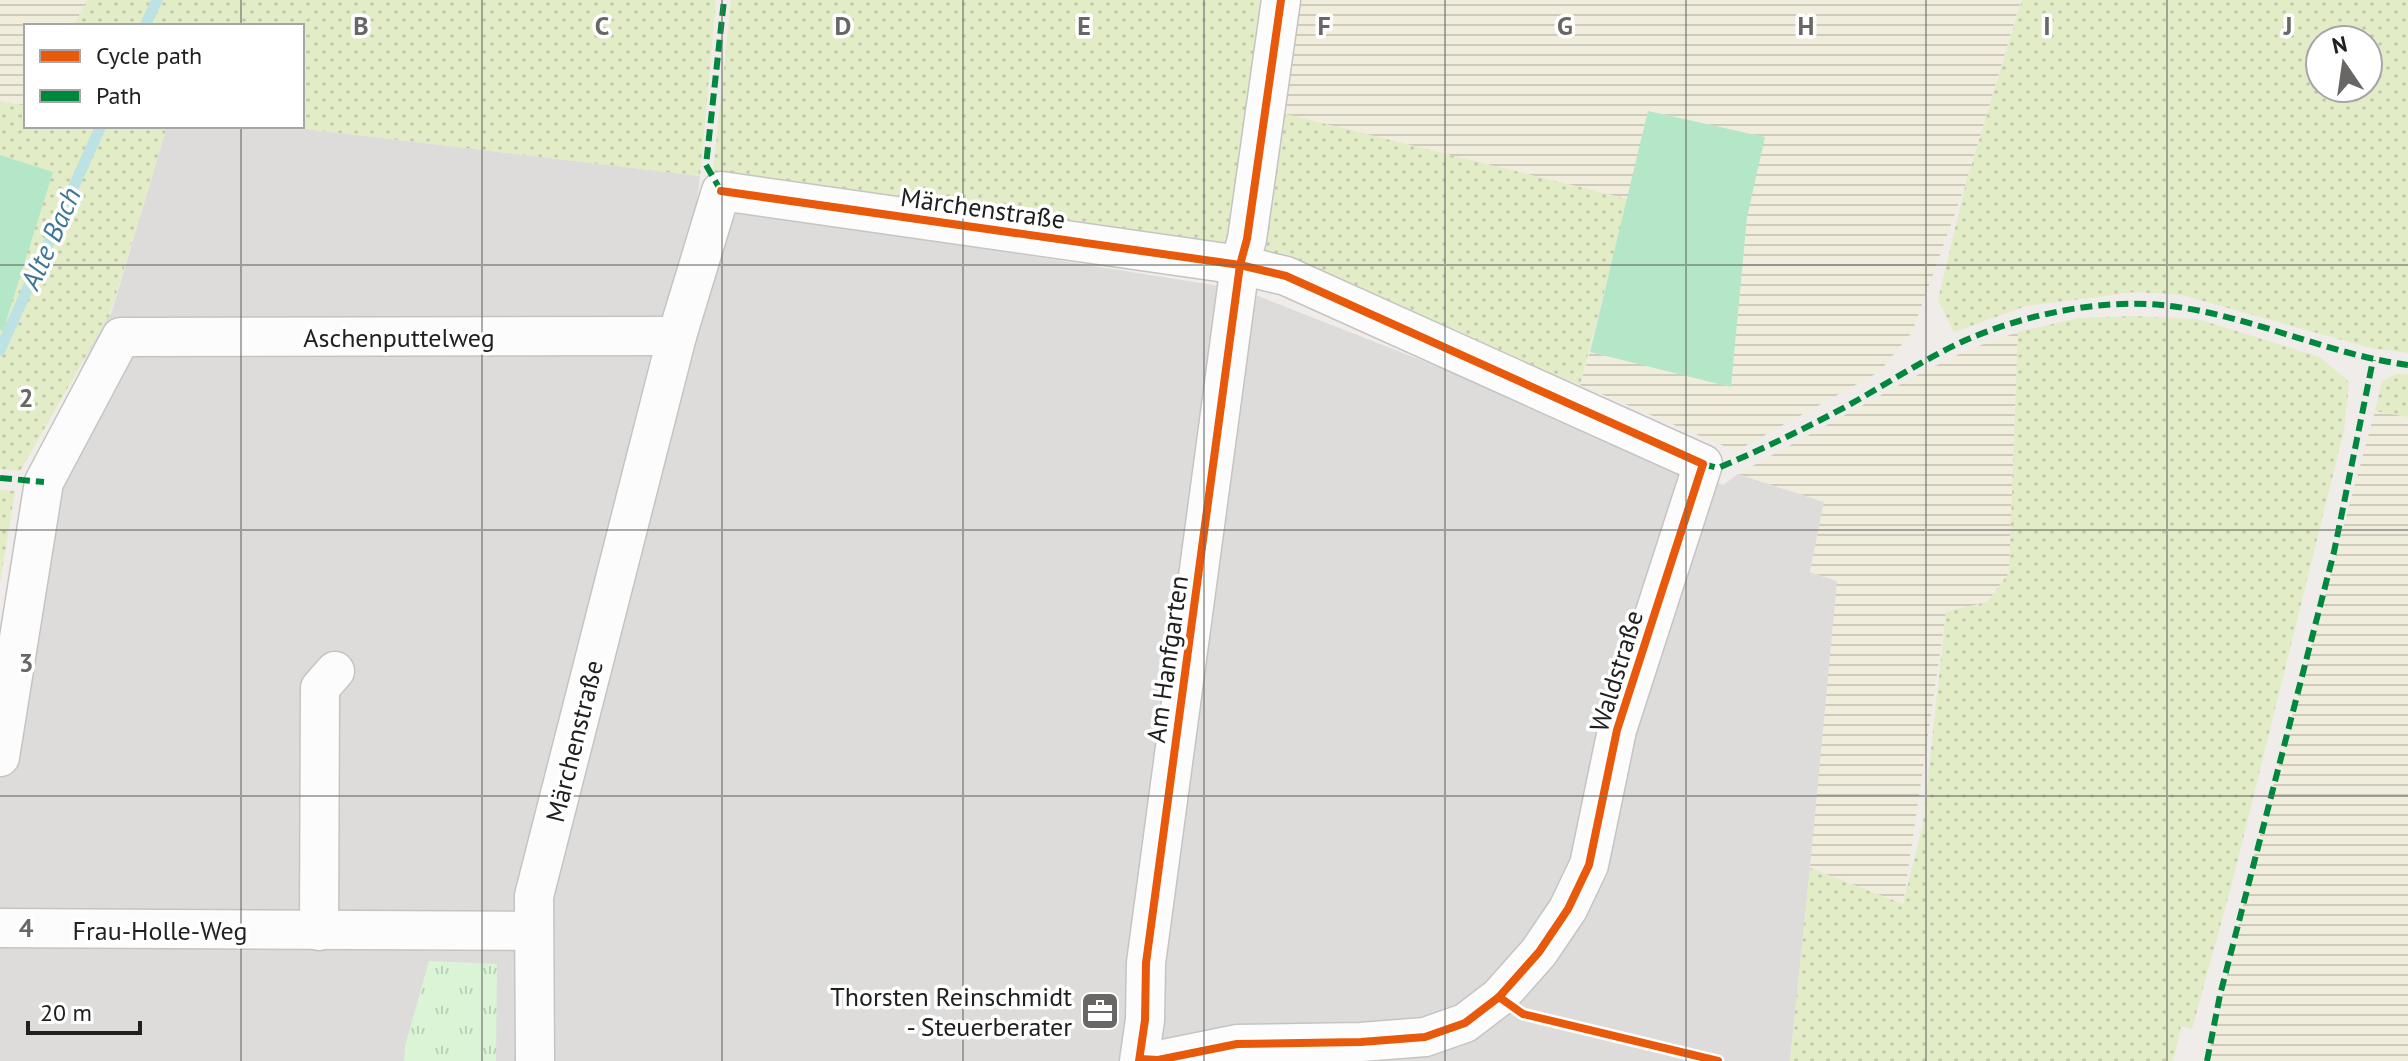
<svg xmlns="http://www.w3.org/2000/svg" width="2408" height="1061" viewBox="0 0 2408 1061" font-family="'PT Sans',sans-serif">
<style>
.residential{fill:#dedcda}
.farmland{fill:url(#farmland-rules)}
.grass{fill:url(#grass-dots);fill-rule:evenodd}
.park{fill:url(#park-tufts)}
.pitch{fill:#b4e6c8}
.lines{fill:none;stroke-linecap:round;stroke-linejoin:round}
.stream{stroke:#bce2e3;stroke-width:11}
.minor-casing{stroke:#c6c4c3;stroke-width:41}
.minor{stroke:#fdfcfc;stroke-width:38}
.quiet{stroke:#00873e;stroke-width:6;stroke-dasharray:12 6;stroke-linecap:butt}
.cycleway-casing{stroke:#fff;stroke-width:13}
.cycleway{stroke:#e8590c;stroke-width:8}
.grid{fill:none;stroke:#686766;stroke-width:2;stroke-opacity:0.55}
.labels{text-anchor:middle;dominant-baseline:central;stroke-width:7;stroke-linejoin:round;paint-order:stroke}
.street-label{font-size:26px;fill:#202020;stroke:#fff}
.poi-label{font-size:26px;fill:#202020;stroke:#fff;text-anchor:end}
.water-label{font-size:28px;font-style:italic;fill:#3e7793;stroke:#fff}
.grid-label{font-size:26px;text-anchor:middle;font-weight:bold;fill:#686766;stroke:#fff;stroke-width:7;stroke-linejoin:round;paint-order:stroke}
</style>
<defs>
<pattern id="farmland-rules" width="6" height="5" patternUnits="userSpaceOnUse" patternTransform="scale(2)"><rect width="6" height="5" fill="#f0eddc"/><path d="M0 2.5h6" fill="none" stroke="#cecbbc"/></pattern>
<pattern id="grass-dots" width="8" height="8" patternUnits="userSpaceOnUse" patternTransform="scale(2)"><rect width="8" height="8" fill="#e2ecc7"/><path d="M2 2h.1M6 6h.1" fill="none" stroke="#c2caab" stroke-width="1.8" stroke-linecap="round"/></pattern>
<pattern id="park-tufts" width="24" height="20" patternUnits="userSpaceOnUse" patternTransform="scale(2)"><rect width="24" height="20" fill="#daf4d5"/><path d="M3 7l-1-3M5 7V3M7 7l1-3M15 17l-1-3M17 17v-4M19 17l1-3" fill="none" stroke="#bbd1b7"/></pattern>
</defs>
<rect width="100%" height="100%" fill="#efece9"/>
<path class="residential" d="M167 126H281L700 176 697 203 1213 285 1258 296 1561 415 1723 485 1738 474 1824 502 1810 572 1837 581 1829 733 1810 868 1790 1061H0V715L35 468 106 315 111 314Z"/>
<g class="farmland">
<path d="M0 0H87L74 26H26V106L0 101Z"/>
<path d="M1297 0H2021L1966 183 1912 332 1879 372 1736 451 1580 385 1590 352 1731 386 1747 217 1764 137 1648 111 1628 199 1281 113Z"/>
<path d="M2018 332 2009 573 1987 602 1946 612 1903 904 1810 868 1837 581 1810 572 1824 502 1738 474 1921 373 1970 349Z"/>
<path d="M2375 411 2408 417V1061H2207L2255 853Z"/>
</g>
<g class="grass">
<path d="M87 0H716L700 176 281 126H302V26H74Z"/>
<path d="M731 0H1260L1228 252 713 173Z"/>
<path d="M2022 0H2408V353L2371 348 2182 295 2135 292 2026 306 1954 332 1938 300 1966 183ZM2320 40H2368V88H2320Z"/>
<path d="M0 101 26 106V126H167L110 314 20 471 0 469V330H3L52 172 0 155Z"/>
<path d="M1281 113 1628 199 1580 385 1261 249Z"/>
<path d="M2134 316 2197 319 2320 357 2349 382 2344 430 2232 883 2192 1029 2181 1026 2173 1061H1790L1810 868 1903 904 1923 824 1946 612 1987 602 2009 573 2018 332 2078 318Z"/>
<path d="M2396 374H2408V417L2375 411 2382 381Z"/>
<path d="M0 490 15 491 0 583Z"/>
</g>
<path class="park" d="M429 961 497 964 496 1061H404L405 1046Z"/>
<g class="pitch">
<path d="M1648 111 1765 137 1747 217 1731 387 1590 352Z"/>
<path d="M0 155 53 172 3 331 0 330Z"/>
</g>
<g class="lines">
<g class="stream">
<path d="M145 26 157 0"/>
<path d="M0 350 101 126"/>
</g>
<g class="minor-casing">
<g id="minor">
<path d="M0 757 44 482 121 337 677 336"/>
<path d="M0 928 534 931"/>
<path d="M319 931 320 688 335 671"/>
<path d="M535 1061 534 896 677 336 721 191 1240 265 1286 276 1703 464 1617 730 1589 865 1568 909 1539 952 1499 997 1465 1023 1425 1037 1361 1042 1237 1044 1158 1060 1140 1059"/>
<path d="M1139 1061 1145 1020 1146 963 1240 265 1247 239 1281 0"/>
</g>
</g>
<use href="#minor" class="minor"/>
<g class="quiet">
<path d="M721 191 706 165 724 0"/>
<path d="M1703 464 1718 468C1763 449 1806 428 1849 405 1888 383 1926 358 1966 340 2023 315 2099 299 2161 305 2246 313 2325 354 2408 365"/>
<path d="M0 478 44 482"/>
<path d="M2207 1061 2220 995 2334 552 2373 360"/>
</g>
<g class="cycleway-casing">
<g id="cycleway">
<path d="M721 191 1240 265 1286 276 1703 464 1617 730 1589 865 1568 909 1539 952 1499 997 1465 1023 1425 1037 1361 1042 1237 1044 1158 1060 1140 1059"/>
<path d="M1499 997 1523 1014 1718 1061"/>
<path d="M1139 1061 1145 1020 1146 963 1240 265 1247 239 1281 0"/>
</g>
</g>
<use href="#cycleway" class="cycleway"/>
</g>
<path class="grid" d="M241 0V26M482 0V1061M722 0V1061M963 0V1061M1204 0V1061M1445 0V1061M1686 0V1061M1926 0V1061M2167 0V1061M241 126V1061M0 265H2408M0 530H2408M0 796H2408"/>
<defs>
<g id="office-square" transform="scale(2)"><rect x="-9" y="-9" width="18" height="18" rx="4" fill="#686766" stroke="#fff"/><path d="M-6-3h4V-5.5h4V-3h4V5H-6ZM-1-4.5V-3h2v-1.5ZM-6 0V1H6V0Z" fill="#fff"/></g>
</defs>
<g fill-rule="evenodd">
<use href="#office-square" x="1100" y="1011"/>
</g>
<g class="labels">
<g class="street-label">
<text transform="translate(983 208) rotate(8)">Märchenstraße</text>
<text x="399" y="337">Aschenputtelweg</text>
<text transform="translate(1167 659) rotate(-82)">Am Hanfgarten</text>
<text transform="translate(1616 671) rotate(-73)">Waldstraße</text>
<text transform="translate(574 741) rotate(-76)">Märchenstraße</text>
<text x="160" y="930">Frau-Holle-Weg</text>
</g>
<g class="poi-label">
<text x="1072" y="996">Thorsten Reinschmidt<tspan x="1072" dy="30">- Steuerberater</tspan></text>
</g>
<g class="water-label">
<text transform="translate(50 238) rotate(-66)">Alte Bach</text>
</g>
</g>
<g class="grid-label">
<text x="361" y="35">B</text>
<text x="602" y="35">C</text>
<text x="843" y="35">D</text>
<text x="1084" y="35">E</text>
<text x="1324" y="35">F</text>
<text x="1565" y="35">G</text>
<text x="1806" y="35">H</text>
<text x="2047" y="35">I</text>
<text x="2288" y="35">J</text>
<text x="26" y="407">2</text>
<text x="26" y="672">3</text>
<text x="26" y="937">4</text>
</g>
<rect x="24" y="24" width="280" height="104" fill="#ffffff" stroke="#a6a6a6" stroke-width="2"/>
<rect x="40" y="50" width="40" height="12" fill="#e8590c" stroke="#a6a6a6" stroke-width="2"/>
<text x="96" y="64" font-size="24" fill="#202020">Cycle path</text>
<rect x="40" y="90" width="40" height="12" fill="#00873e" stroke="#a6a6a6" stroke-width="2"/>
<text x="96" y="104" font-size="24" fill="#202020">Path</text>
<g transform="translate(2344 64) rotate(347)"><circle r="38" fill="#ffffff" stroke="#a6a6a6" stroke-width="2"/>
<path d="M0-6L14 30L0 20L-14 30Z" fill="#686766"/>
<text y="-12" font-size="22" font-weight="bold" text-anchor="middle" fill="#202020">N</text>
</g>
<path d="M28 1021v12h112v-12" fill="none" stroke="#202020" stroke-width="4"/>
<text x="40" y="1021" font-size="24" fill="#202020" stroke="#ffffff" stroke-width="6" paint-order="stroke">20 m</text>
</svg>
